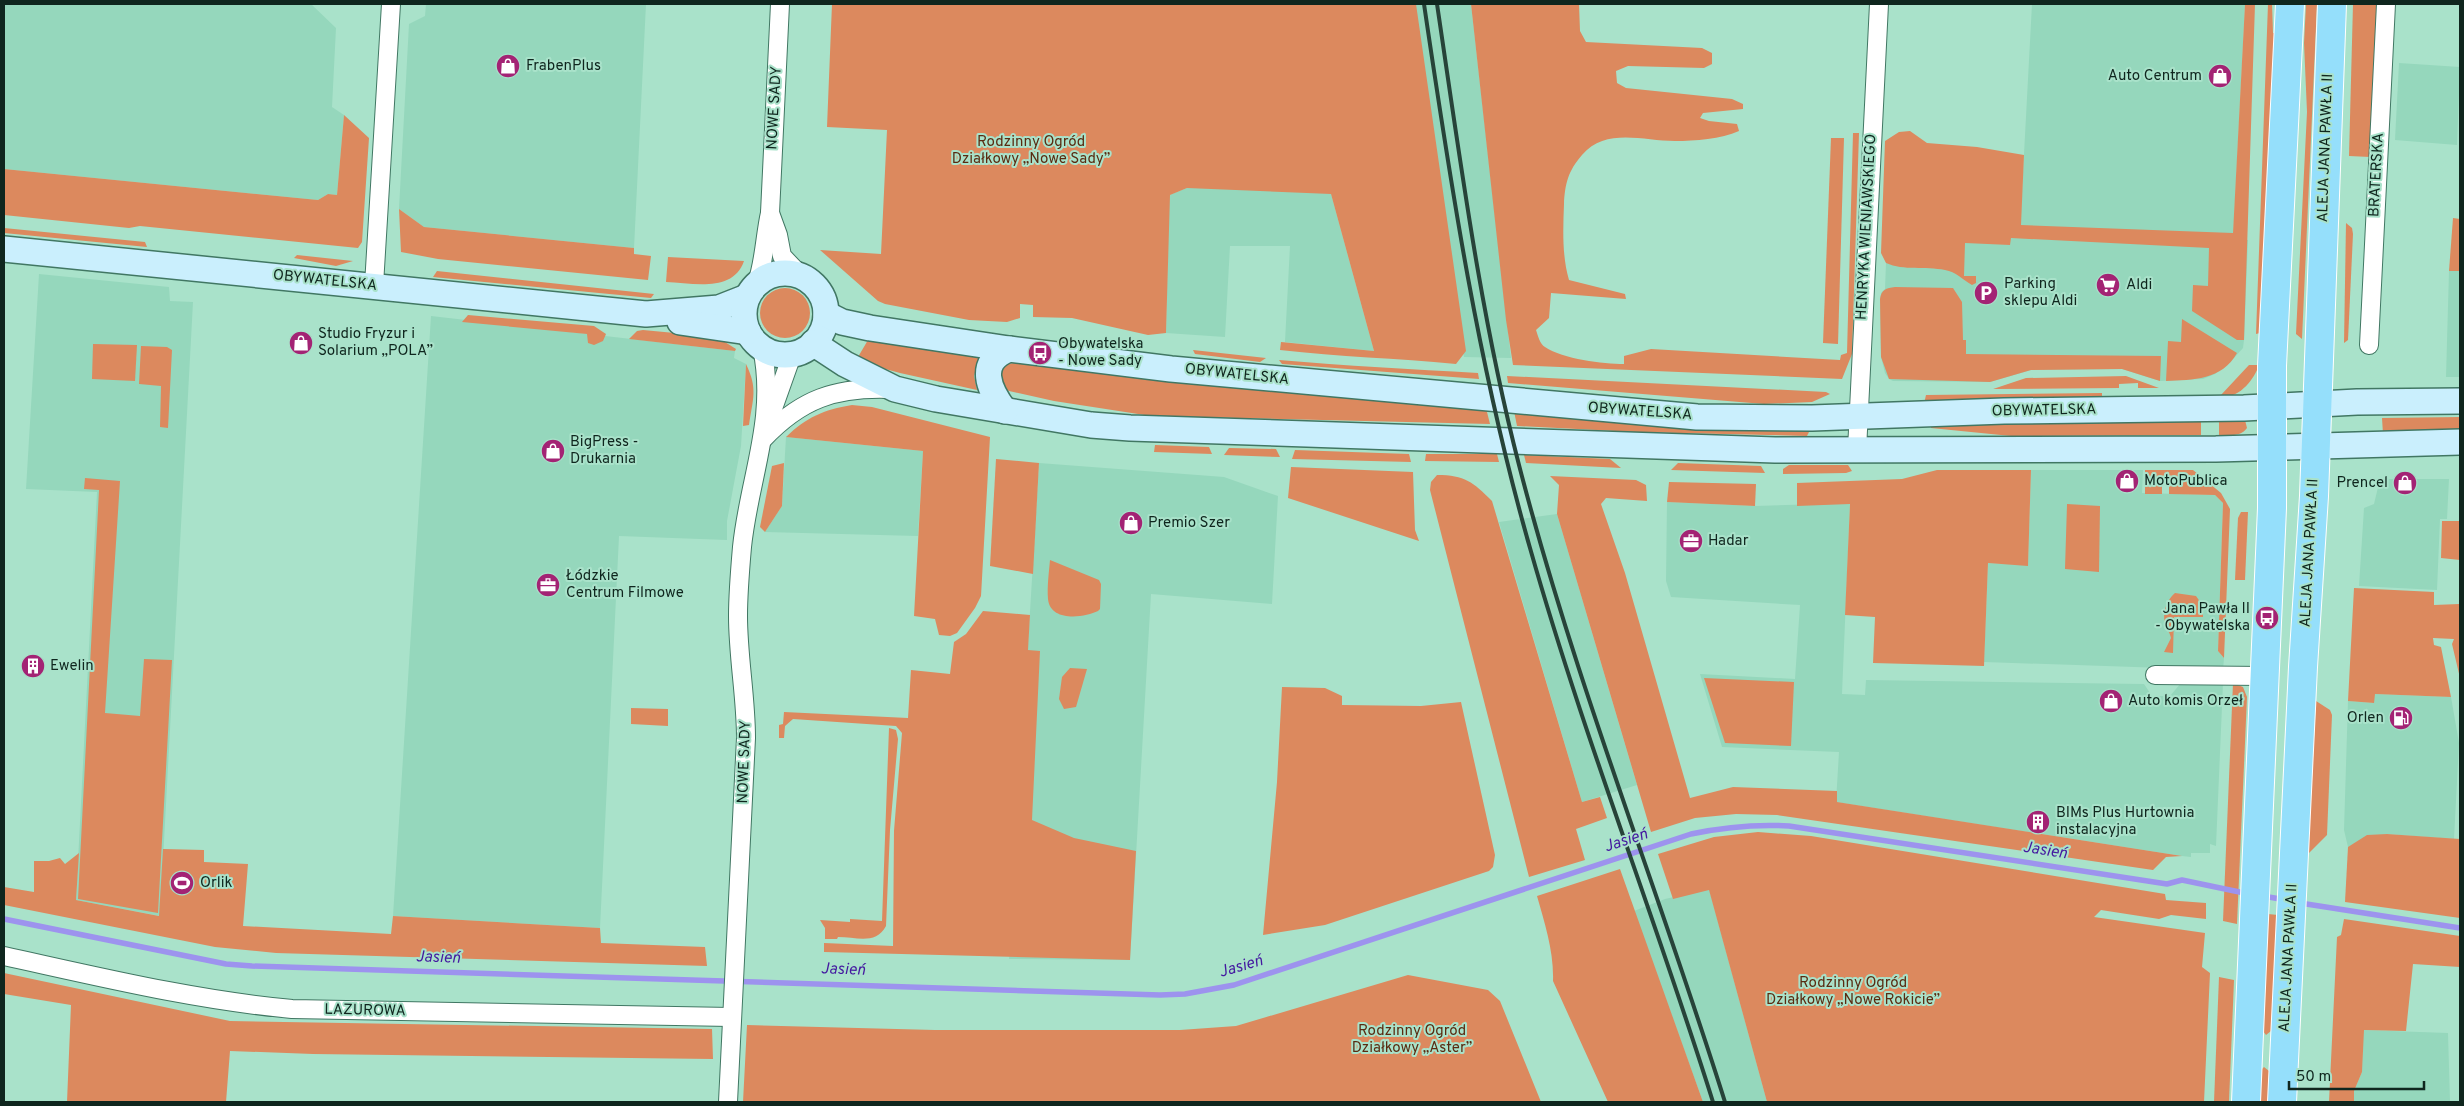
<svg xmlns="http://www.w3.org/2000/svg" width="2464" height="1106" viewBox="0 0 2464 1106" font-family="Overpass,sans-serif">
<style>
.built{fill:#95d7bc}
.green{fill:#dc895e}
.lines{fill:none;stroke-linecap:round;stroke-linejoin:round}
.stream{stroke:#9d93ee;stroke-width:5.5}
.street-casing{stroke:#417763;stroke-width:20}
.secondary-casing{stroke:#417763;stroke-width:28}
.primary-casing{stroke:#fff;stroke-width:30}
.street{stroke:#fff;stroke-width:18}
.secondary{stroke:#caeffd;stroke-width:25}
.primary{stroke:#95dffb;stroke-width:28}
.rail{stroke:#274339;stroke-width:4}
.labels{text-anchor:middle;dominant-baseline:central;stroke-width:4;stroke-linejoin:round;paint-order:stroke}
.poi-label{font-size:15px;fill:#0f261e;stroke:#a9e2ca;text-anchor:start}
.street-label{font-size:15px;fill:#0f261e;stroke:#a9e2ca}
.park-label{font-size:15px;fill:#592b11;stroke:#a9e2ca}
.water-label{font-size:16px;font-style:italic;fill:#4419a0;stroke:#a9e2ca}
</style>
<rect width="100%" height="100%" fill="#a9e2ca"/>
<g class="built">
<path d="M4 4H311L336 28 332 107 344 115 337 195 328 194 318 200 4 169Z"/>
<path d="M426 4H646L634 248 424 227 399 209 409 24 425 16Z"/>
<path d="M1323 4H1471L1511 358 1464 357 1435 196 1331 194 1374 351 1285 342 1290 246H1230L1225 337 1166 333 1169 195 1187 188Z"/>
<path d="M2032 4H2245L2233 239 2248 240 2244 340 2243 348 2234 358 2215 374 2203 379 2160 381 2122 369 2031 370 1990 382 1893 381 1889 379 1885 373 1881 357 1880 308 1881 293 1885 289 1886 263 1907 264 1961 241 2020 229Z"/>
<path d="M2399 63 2460 67 2457 145 2395 140Z"/>
<path d="M2449 271H2460V377H2446Z"/>
<path d="M39 274 169 287 170 301 193 302 160 916 76 900 97 492 26 489Z"/>
<path d="M431 316 735 351 734 358 746 364 741 446 727 521V540L619 536 600 928 393 916Z"/>
<path d="M786 437 923 451 918 536 765 532 782 506Z"/>
<path d="M1039 463 1224 477 1278 496 1272 604 1151 594 1130 960 1009 959Z"/>
<path d="M2031 470H2143L2142 493 2215 495 2223 503 2218 651 2224 658 2223 670 1984 662 1988 563 2028 565Z"/>
<path d="M2380 479H2449L2447 519H2440L2437 590 2359 586 2364 508 2374 504Z"/>
<path d="M1667 502 1755 506 1850 503 1842 694 1865 695 1866 680 2144 684 2152 696H2170L2181 683H2223L2216 846 2210 844V853H2191V857L2182 856 1836 802 1839 752 1722 747 1700 674 1795 679 1800 605 1671 597 1666 581Z"/>
<path d="M1557 514 1637 785 1582 802 1499 522Z"/>
<path d="M2374 694 2451 697 2459 743 2454 839 2387 834 2348 847 2344 830 2348 701 2373 703Z"/>
<path d="M1709 889 1767 1102H1703L1634 911 1665 899Z"/>
<path d="M2363 1030 2448 1033 2450 1102H2354V1091L2362 1072Z"/>
</g>
<g class="green">
<path d="M832 4H1416L1466 351 1456 364C1397 358 1339 357 1280 350L1281 342 1374 351 1331 194 1187 188 1170 195 1166 333 1148 335 1072 318 1033 317V305L1020 304V318L1007 322 969 320 885 304 878 301 820 250 881 254 887 130 827 127Z"/>
<path d="M1471 4H1579L1580 31 1586 42 1702 48 1712 53V64L1704 68 1628 66 1616 71 1617 83 1626 88 1732 99 1743 104V109L1703 113 1700 118 1709 121 1737 124 1739 131C1721 139 1695 141 1675 141 1643 141 1606 127 1582 155 1568 171 1565 184 1564 204 1563 230 1562 256 1569 280L1625 294 1626 299 1551 293 1549 318 1536 330C1538 336 1540 344 1545 347 1563 359 1603 364 1624 364V356L1651 349 1840 360 1841 355 1847 353 1853 133H1859L1852 354 1842 379 1513 365 1506 320Z"/>
<path d="M2245 4H2255L2244 340H2237L2192 311 2193 285 2208 286 2209 248 2011 238 2010 245 1965 243 1964 276H1976V283L1972 285C1962 279 1956 272 1945 270 1925 266 1904 271 1886 263L1881 253 1885 141 1899 132 1910 131 1927 143 1977 147 2024 155 2021 225 2233 233Z"/>
<path d="M2268 4H2272L2273 33H2276L2260 333 2256 334Z"/>
<path d="M2306 4H2317L2302 339 2296 334 2307 112 2304 43Z"/>
<path d="M2353 4H2377L2370 157 2349 156Z"/>
<path d="M344 115 369 138 362 242 358 248 140 226 129 228 4 215V169L318 200 328 194 337 195Z"/>
<path d="M1831 138H1844L1838 344 1823 343Z"/>
<path d="M399 209 424 227 634 248V254L651 256 648 280 438 259 401 252Z"/>
<path d="M2453 218 2460 219V271H2449Z"/>
<path d="M2346 223 2352 228 2353 234 2348 340 2344 343Z"/>
<path d="M4 228 145 242 147 247 4 233Z"/>
<path d="M297 255 353 261 336 266 294 258Z"/>
<path d="M668 257 744 261C733 293 693 283 666 282Z"/>
<path d="M437 271 654 294 651 298 433 277Z"/>
<path d="M1895 287 1953 288 1962 302 1963 340H1966V354L2161 356 2160 381 2122 369 2031 370 1990 382 1889 379 1881 357 1880 299C1881 290 1886 288 1895 287Z"/>
<circle cx="785" cy="313" r="25"/>
<path d="M468 315 594 326 606 334 603 341 594 345 588 343 587 334 462 322Z"/>
<path d="M2182 319 2237 353C2222 380 2193 380 2166 381L2168 341 2181 342Z"/>
<path d="M643 330 717 337 736 349 735 351 629 339 637 331Z"/>
<path d="M868 340 977 352 980 356 974 376 977 390 900 373 878 367 858 357Z"/>
<path d="M93 344 137 345 135 381 92 379Z"/>
<path d="M141 346 167 347 172 350 168 428 160 427 161 386 139 384Z"/>
<path d="M1193 350 1266 358 1260 362 1195 354Z"/>
<path d="M1279 360C1346 366 1412 369 1478 373L1479 379 1282 364Z"/>
<path d="M1014 363 1486 408 1490 424 1151 416 1054 401 1009 391 1005 389 999 372 1008 364Z"/>
<path d="M746 364C758 389 753 398 749 425L743 426Z"/>
<path d="M2249 365H2259C2254 380 2238 400 2220 396Z"/>
<path d="M1507 376 1826 392 1830 394 1812 402 1764 404 1508 383Z"/>
<path d="M2126 376 2159 388H2138V383L2119 384V388L1993 389 2026 378Z"/>
<path d="M2102 393V400L1924 404 1926 395Z"/>
<path d="M852 405 872 407 990 437 981 596 975 608 957 633 950 636 939 635 935 619 914 616 923 451 786 437C807 417 823 410 852 405Z"/>
<path d="M1514 411 1811 428 1807 436 1635 432 1517 426Z"/>
<path d="M2460 417V432L2383 434 2382 418Z"/>
<path d="M2201 419V435L2011 436 1931 428V424Z"/>
<path d="M2219 419 2245 420 2247 428C2241 437 2229 435 2219 435Z"/>
<path d="M1155 445 1209 447 1212 454 1154 452Z"/>
<path d="M1229 448 1276 449 1280 457 1224 455Z"/>
<path d="M1295 450 1409 454 1411 462 1292 459Z"/>
<path d="M1426 454H1497L1499 462 1425 461Z"/>
<path d="M1524 455 1610 459 1621 468 1526 463Z"/>
<path d="M996 459 1039 463 1033 574 990 566Z"/>
<path d="M784 463 782 506 765 532 760 527 772 466Z"/>
<path d="M1678 463 1761 466 1765 473 1671 470Z"/>
<path d="M1789 465H1848L1852 471 1846 473 1783 474V469Z"/>
<path d="M1291 467 1413 472 1415 530 1419 541 1288 498Z"/>
<path d="M1937 470H2031L2028 566 1988 563 1984 666 1873 663 1875 617 1845 615 1850 504 1797 506V483L1902 479Z"/>
<path d="M2145 470H2193L2221 493 2230 509 2224 658 2218 651 2223 503 2215 495 2169 494V476H2162V494H2145Z"/>
<path d="M1437 475C1465 475 1473 482 1492 501L1582 802 1600 797 1607 818 1576 829 1585 860 1529 877 1430 490 1431 482Z"/>
<path d="M1550 476 1636 480 1646 485 1647 501 1606 498 1601 504 1625 573 1690 798 1733 787 1837 791V802L2182 856 2166 857 2153 870 1777 815 1736 814 1695 818 1651 832 1557 514 1559 485Z"/>
<path d="M85 478 120 481 105 713 140 716 144 659 172 660 158 913 78 899 99 490 84 489Z"/>
<path d="M1669 482 1756 484 1755 506 1667 502Z"/>
<path d="M2067 504 2100 506 2099 572 2065 569Z"/>
<path d="M2241 512H2248L2245 580H2235L2238 518Z"/>
<path d="M2442 521H2460V678L2452 644 2454 639 2433 638 2434 645 2441 647 2451 697 2375 694 2374 703 2348 701 2354 588 2434 592V605L2459 604 2460 560 2441 558Z"/>
<path d="M1050 560 1099 580 1101 584 1100 609 1098 611C1084 618 1050 622 1048 599 1047 586 1049 572 1050 560Z"/>
<path d="M2175 593 2196 596 2203 606V617H2174L2173 653 2164 652 2171 638C2170 632 2166 629 2165 623 2162 612 2167 600 2175 593Z"/>
<path d="M983 611 1030 615 1028 650 1040 651 1032 820 1074 838 1136 851 1130 960 824 952V943L893 946 894 831 902 733 896 726 793 719 785 726 784 738H779V725L783 724 784 712 908 718 911 670 950 674 954 642 966 634Z"/>
<path d="M1070 668 1087 669 1076 707 1064 709 1059 699 1062 677Z"/>
<path d="M1704 678 1794 682 1791 746 1725 743Z"/>
<path d="M2233 683 2243 687 2247 697 2237 924 2223 921Z"/>
<path d="M1282 687 1325 688 1342 696V705L1421 706 1461 702 1495 855 1493 867 1489 871 1325 925 1263 935 1277 782Z"/>
<path d="M2316 701 2330 710 2332 715 2327 835 2308 854Z"/>
<path d="M631 708 668 709V726L631 724Z"/>
<path d="M889 728 896 730 898 739 890 830 886 926C876 945 857 937 838 937L837 939H825V928L820 920 850 922V919L882 921Z"/>
<path d="M1758 832 1811 836 2165 894 2166 900 2206 903V919L2171 915 2159 919 2101 910 2094 917 2205 933 2202 967 2210 973 2204 1102H1767L1709 890 1673 899 1658 854 1714 837Z"/>
<path d="M2387 834 2460 839V918L2345 902 2348 847 2367 835Z"/>
<path d="M163 849 204 850V862L248 864 243 926 391 934 393 916 600 928 601 943 705 947 707 966 276 953 215 947 4 905V887L34 892V861H49L60 858 65 864 79 853 76 900 159 916Z"/>
<path d="M1620 869 1703 1102H1608L1553 981C1554 952 1545 924 1537 896Z"/>
<path d="M2268 914 2278 915 2271 1031 2266 1035 2263 1031Z"/>
<path d="M2344 919 2460 936V967L2413 964 2406 1031 2364 1030 2362 1072 2354 1091V1102H2329L2337 937 2341 935Z"/>
<path d="M4 973 230 1021 712 1029 713 1059 313 1054 230 1051 226 1102H67L71 1005 4 994Z"/>
<path d="M1408 975 1488 990 1500 1001 1541 1102H743L747 1025 935 1030H1180L1236 1026Z"/>
<path d="M2219 977 2234 980 2229 1102H2214Z"/>
<path d="M2264 1067 2269 1071 2268 1102H2260L2261 1070Z"/>
</g>
<g class="lines">
<g class="stream">
<path d="M2263 896 2286 900"/>
<path d="M2300 903 2460 928"/>
<path d="M4 919 226 964 252 966 1160 995 1185 994 1234 985 1691 834C1724 827 1755 824 1789 826L2167 884 2182 880 2249 894"/>
</g>
<g class="street-casing">
<g id="street">
<path d="M770 213 778 235 782 256 801 276"/>
<path d="M374 285 391 4"/>
<path d="M756 285C764 267 765 234 770 213L780 4"/>
<path d="M2369 345 2386 4"/>
<path d="M770 417 792 355"/>
<path d="M763 439C801 399 835 387 890 389"/>
<path d="M1857 450 1879 4"/>
<path d="M2155 675 2264 676"/>
<path d="M4 956C100 977 194 1000 292 1009L731 1017"/>
<path d="M728 1102 746 738C746 697 738 657 738 616 738 594 740 570 742 547 749 478 777 419 762 348"/>
</g>
</g>
<g class="secondary-casing">
<g id="secondary">
<path d="M4 249 646 314 719 308 747 297"/>
<circle cx="785" cy="314" r="41"/>
<path d="M826 314 842 322 870 328 1009 349 1171 369 1697 417 1812 418 2004 411 2244 408 2357 402 2460 401"/>
<path d="M680 322 748 332"/>
<path d="M813 343 845 364 895 389 936 399 1091 425 1130 428 1775 450 2216 449 2460 442"/>
<path d="M1005 411C989 390 976 362 1009 349"/>
</g>
</g>
<g class="primary-casing">
<g id="primary">
<path d="M2246 1102 2272 508V366L2290 4"/>
<path d="M2282 1102 2303 667 2314 496 2332 4"/>
</g>
</g>
<use href="#street" class="street"/>
<use href="#secondary" class="secondary"/>
<use href="#primary" class="primary"/>
<g class="rail">
<path d="M1424 4C1451 187 1479 370 1530 548 1583 735 1655 917 1713 1102"/>
<path d="M1437 4C1460 158 1480 314 1519 465 1575 682 1658 889 1725 1102"/>
</g>
</g>
<defs>
<g id="shop-disc" transform="scale(1.25)"><circle r="9.5" fill="#a32374" stroke="#a9e2ca"/><path d="M-5-2.5h2.3a2.7 3.5 0 0 1 5.4 0H5L5.5 6h-11ZM-1.5-2.5h3a1.5 2.3 0 0 0-3 0Z" fill="#fff"/></g>
<g id="supermarket-disc" transform="scale(1.25)"><circle r="9.5" fill="#a32374" stroke="#a9e2ca"/><path d="M-6-5.5h2.5l.6 2H6L4.5 2H-2.5L-4.4-4H-6ZM-1.5 3.2a1.3 1.3 0 1 0 .1 0ZM3 3.2a1.3 1.3 0 1 0 .1 0Z" fill="#fff"/></g>
<g id="parking-disc" transform="scale(1.25)"><circle r="9.5" fill="#a32374" stroke="#a9e2ca"/><path d="M-3.5-5.5H1a3.5 3.5 0 0 1 0 7H-1V5.5H-3.5ZM-1-3.4V-.6H.8a1.4 1.4 0 0 0 0-2.8Z" fill="#fff"/></g>
<g id="bus-disc" transform="scale(1.25)"><circle r="9.5" fill="#a32374" stroke="#a9e2ca"/><path d="M-5-6H5V4H4V6H2V4H-2V6H-4V4H-5ZM-3.5-4V0h7V-4ZM-3.5 1.2v1.5H-2V1.2ZM2 1.2v1.5H3.5V1.2Z" fill="#fff"/></g>
<g id="office-disc" transform="scale(1.25)"><circle r="9.5" fill="#a32374" stroke="#a9e2ca"/><path d="M-6-3h4V-5.5h4V-3h4V5H-6ZM-1-4.5V-3h2v-1.5ZM-6 0V1H6V0Z" fill="#fff"/></g>
<g id="building-disc" transform="scale(1.25)"><circle r="9.5" fill="#a32374" stroke="#a9e2ca"/><path d="M-4-6H4V6H1V3H-1V6H-4ZM-2.5-4.3h1.7v1.8h-1.7ZM.8-4.3h1.7v1.8H.8ZM-2.5-1h1.7V.8h-1.7ZM.8-1h1.7V.8H.8Z" fill="#fff"/></g>
<g id="fuel-disc" transform="scale(1.25)"><circle r="9.5" fill="#a32374" stroke="#a9e2ca"/><path d="M-5.5-6h7V0h2V4h1.3V-2.5L3-4.5l.8-.8L6-3V5H2.5V1h-1V6h-7ZM-4.2-4.7v3.2H.2V-4.7Z" fill="#fff"/></g>
<g id="stadium-disc" transform="scale(1.25)"><circle r="9.5" fill="#a32374" stroke="#a9e2ca"/><path d="M0-5a6.5 5 0 1 0 0 10a6.5 5 0 1 0 0-10ZM-3.5-1.8h7v3.6h-7Z" fill="#fff"/></g>
</defs>
<g fill-rule="evenodd">
<use href="#shop-disc" x="508" y="66"/>
<use href="#shop-disc" x="2220" y="76"/>
<use href="#supermarket-disc" x="2108" y="285"/>
<use href="#parking-disc" x="1986" y="293"/>
<use href="#shop-disc" x="301" y="343"/>
<use href="#bus-disc" x="1040" y="353"/>
<use href="#shop-disc" x="553" y="451"/>
<use href="#shop-disc" x="2127" y="481"/>
<use href="#shop-disc" x="2405" y="483"/>
<use href="#shop-disc" x="1131" y="523"/>
<use href="#office-disc" x="1691" y="541"/>
<use href="#office-disc" x="548" y="585"/>
<use href="#bus-disc" x="2267" y="618"/>
<use href="#building-disc" x="33" y="666"/>
<use href="#shop-disc" x="2111" y="701"/>
<use href="#fuel-disc" x="2401" y="718"/>
<use href="#building-disc" x="2038" y="822"/>
<use href="#stadium-disc" x="182" y="883"/>
</g>
<g class="labels">
<g class="poi-label">
<text x="526" y="66">FrabenPlus</text>
<text x="2202" y="76" text-anchor="end">Auto Centrum</text>
<text x="2004" y="284">Parking<tspan x="2004" dy="17">sklepu Aldi</tspan></text>
<text x="2126" y="285">Aldi</text>
<text x="318" y="334">Studio Fryzur i<tspan x="318" dy="17">Solarium „POLA”</tspan></text>
<text x="1058" y="344">Obywatelska<tspan x="1058" dy="17">- Nowe Sady</tspan></text>
<text x="570" y="442">BigPress -<tspan x="570" dy="17">Drukarnia</tspan></text>
<text x="2144" y="481">MotoPublica</text>
<text x="2388" y="483" text-anchor="end">Prencel</text>
<text x="1148" y="523">Premio Szer</text>
<text x="1708" y="541">Hadar</text>
<text x="566" y="576">Łódzkie<tspan x="566" dy="17">Centrum Filmowe</tspan></text>
<text x="2250" y="609" text-anchor="end">Jana Pawła II<tspan x="2250" dy="17">- Obywatelska</tspan></text>
<text x="50" y="666">Ewelin</text>
<text x="2128" y="701">Auto komis Orzeł</text>
<text x="2384" y="718" text-anchor="end">Orlen</text>
<text x="2056" y="813">BIMs Plus Hurtownia<tspan x="2056" dy="17">instalacyjna</tspan></text>
<text x="200" y="883">Orlik</text>
</g>
<g class="street-label">
<text transform="translate(775 108) rotate(-87)">NOWE SADY</text>
<text transform="translate(2326 148) rotate(-88)">ALEJA JANA PAWŁA II</text>
<text transform="translate(2377 175) rotate(-87)">BRATERSKA</text>
<text transform="translate(1867 227) rotate(-87)">HENRYKA WIENIAWSKIEGO</text>
<text transform="translate(325 281) rotate(6)">OBYWATELSKA</text>
<text transform="translate(1237 375) rotate(6)">OBYWATELSKA</text>
<text transform="translate(2044 411) rotate(-1)">OBYWATELSKA</text>
<text transform="translate(1640 412) rotate(4)">OBYWATELSKA</text>
<text transform="translate(2310 553) rotate(-87)">ALEJA JANA PAWŁA II</text>
<text transform="translate(745 762) rotate(-88)">NOWE SADY</text>
<text transform="translate(2289 958) rotate(-87)">ALEJA JANA PAWŁA II</text>
<text transform="translate(365 1011) rotate(1)">LAZUROWA</text>
</g>
<g class="park-label">
<text x="1031" y="142">Rodzinny Ogród<tspan x="1031" dy="17">Działkowy „Nowe Sady”</tspan></text>
<text x="1853" y="983">Rodzinny Ogród<tspan x="1853" dy="17">Działkowy „Nowe Rokicie”</tspan></text>
<text x="1412" y="1031">Rodzinny Ogród<tspan x="1412" dy="17">Działkowy „Aster”</tspan></text>
</g>
<g class="water-label">
<text transform="translate(1626 841) rotate(-18)">Jasień</text>
<text transform="translate(2045 851) rotate(9)">Jasień</text>
<text transform="translate(438 958) rotate(2)">Jasień</text>
<text transform="translate(1241 967) rotate(-16)">Jasień</text>
<text transform="translate(843 970) rotate(2)">Jasień</text>
</g>
</g>
<rect width="2464" height="1106" fill="none" stroke="#0f261e" stroke-width="10"/>
<path d="M2289 1081v8h135v-8" fill="none" stroke="#0f261e" stroke-width="2.5"/>
<text x="2296" y="1081" font-size="15" fill="#0f261e" stroke="#a9e2ca" stroke-width="4" paint-order="stroke">50 m</text>
</svg>
